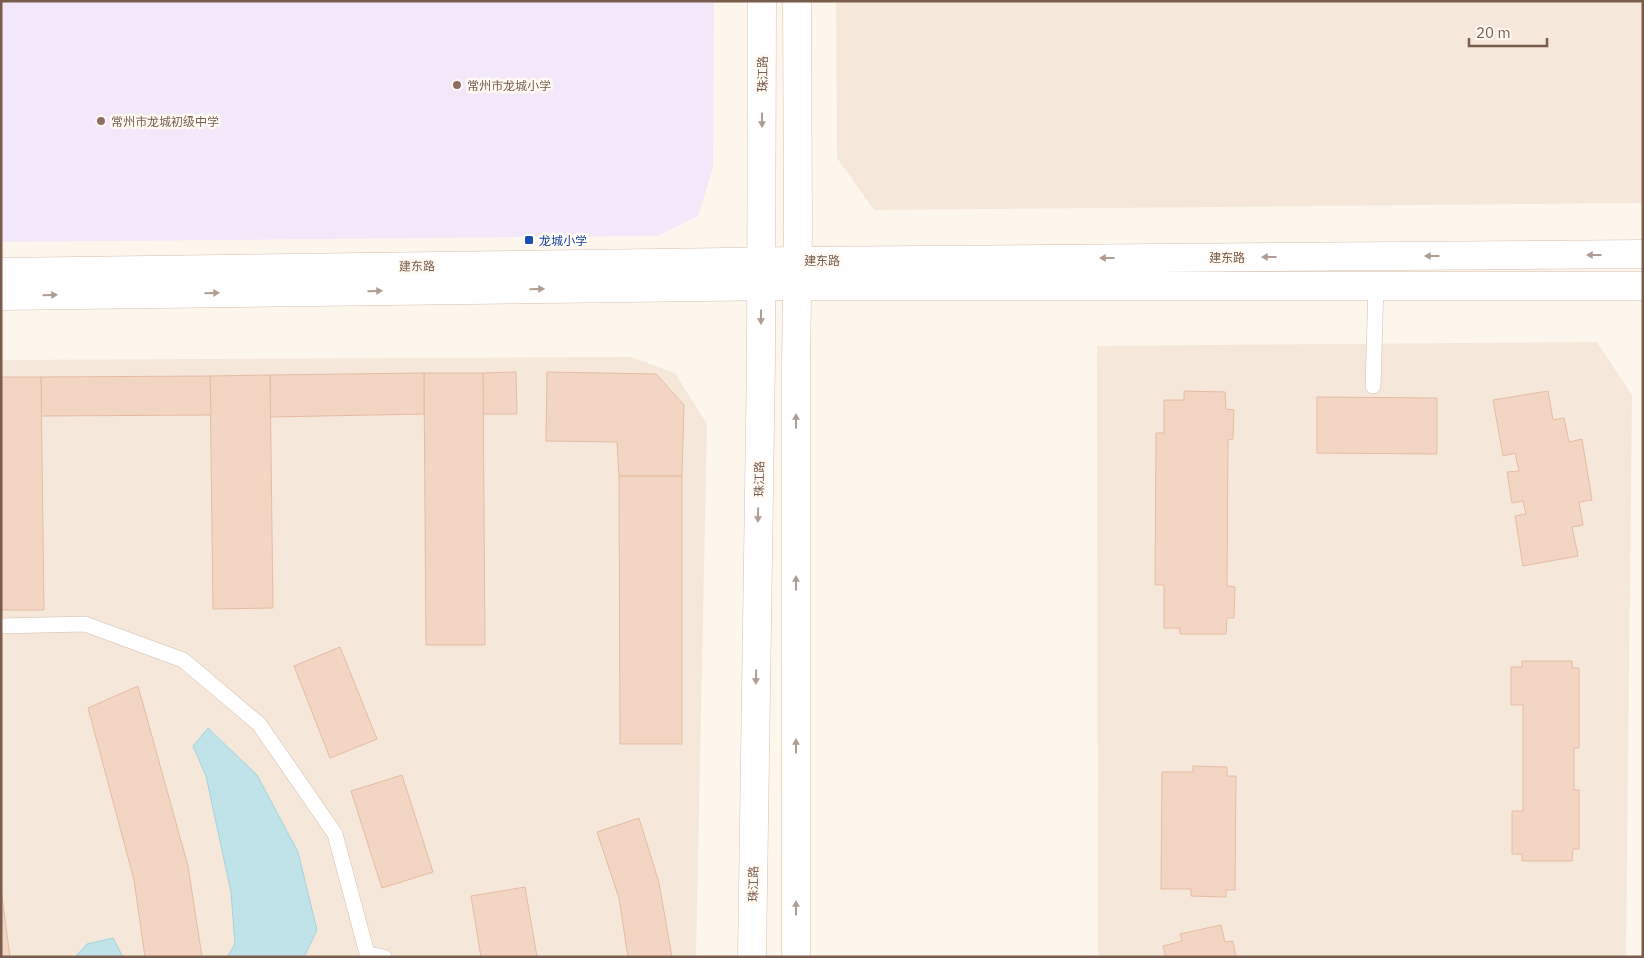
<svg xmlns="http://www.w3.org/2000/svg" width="1644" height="958" viewBox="0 0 1644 958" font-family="'IBM Plex Sans','Noto Sans SC',sans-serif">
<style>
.residential{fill:#f5e8da}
.education{fill:#f3e8fa}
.water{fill:#bfe3e8;stroke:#a5d3da}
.building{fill:#f3d5c3;stroke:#e6bba3}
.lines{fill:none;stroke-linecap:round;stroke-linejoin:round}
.lane-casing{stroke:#d1beb0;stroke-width:16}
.secondary-casing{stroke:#d6c0b0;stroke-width:29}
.lane{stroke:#fff;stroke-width:15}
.secondary{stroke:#fff;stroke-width:28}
.oneway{fill:#af9d94}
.education-dot{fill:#8d6e63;stroke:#fffaf3;stroke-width:2}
.transit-dot{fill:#1a4fb4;stroke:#fffaf3;stroke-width:2}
.labels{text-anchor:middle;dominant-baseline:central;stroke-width:5;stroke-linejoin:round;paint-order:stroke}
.street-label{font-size:12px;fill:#7a5c4d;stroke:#fffaf3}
.education-label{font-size:12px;fill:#785e54;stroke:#fffaf3;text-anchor:start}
.transit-label{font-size:12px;fill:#164399;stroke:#fffaf3;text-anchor:start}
</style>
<rect width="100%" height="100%" fill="#fdf6ec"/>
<g class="residential">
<path d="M836 1H1643V203L874 210 837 158Z"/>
<path d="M1597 342 1632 395 1626 957H1098L1097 346Z"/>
<path d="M631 357 675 373 707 424 696 957H1V360Z"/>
</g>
<path class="education" d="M1 1H714L713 168 698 216 658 236 1 242Z"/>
<g class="water">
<path d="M208 728 257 775 298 852 317 930 304 957H227L235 944 231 892 206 776 193 746Z"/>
<path d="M113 938 123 957H75L87 944Z"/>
</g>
<g class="building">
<path d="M516 372 517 414H483V373Z"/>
<path d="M547 372 656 374 684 405 682 476H619L617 442 546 441Z"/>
<path d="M424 373H483L485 645H426Z"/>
<path d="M424 373V414L270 417V375Z"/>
<path d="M270 375 273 608 213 609 210 376Z"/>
<path d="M210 376 211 415 41 416V377Z"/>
<path d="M1 377H41L44 610H1Z"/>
<path d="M1184 391 1225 392 1226 409 1234 410 1233 439 1228 440 1227 586 1235 587 1234 618H1227L1226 634H1180V628H1164V585H1155L1156 433H1164V400H1184Z"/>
<path d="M1548 391 1553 420 1564 418 1569 442 1582 439 1592 500 1579 502 1583 525 1572 527 1578 556 1523 566 1515 516 1526 514 1523 501 1512 503 1507 472 1519 471 1515 453 1503 456 1493 400Z"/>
<path d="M1317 397 1437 398V454L1317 453Z"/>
<path d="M619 476H682V744H620Z"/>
<path d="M340 647 377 739 330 758 294 666Z"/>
<path d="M1522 661H1572V668H1579V748H1574V790H1579V849H1573L1572 861H1522V854H1512V811H1523V705H1511V667H1522Z"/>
<path d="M138 686 188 866 202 957H145L134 880 88 708Z"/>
<path d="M1193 766 1227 767V776H1236L1235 890H1226V897L1191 896V889H1161L1162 772H1193Z"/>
<path d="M402 775 433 872 382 888 351 791Z"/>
<path d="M639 818 659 883 672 957H628L619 898 597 832Z"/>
<path d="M525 887 537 957H481L471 896Z"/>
<path d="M1 889 10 957H1Z"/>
<path d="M1221 925 1225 942 1233 941 1236 957H1166L1163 946 1182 941 1180 934Z"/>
</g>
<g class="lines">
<g class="lane-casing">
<g id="lane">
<path d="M1373 386 1376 286"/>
<path d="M1 626 85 624 183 660 259 724 335 834 368 957"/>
<path d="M368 954 384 957"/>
</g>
</g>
<g class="secondary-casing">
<g id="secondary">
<path d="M1 272 797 261 1643 254"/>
<path d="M1 296 781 286H1643"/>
<path d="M752 957 761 358 762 1"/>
<path d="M796 957V362L798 228 797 1"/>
</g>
</g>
<use href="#lane" class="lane"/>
<use href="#secondary" class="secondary"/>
</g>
<defs><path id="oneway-solid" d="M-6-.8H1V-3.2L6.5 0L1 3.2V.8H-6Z" transform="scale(1.25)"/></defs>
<g class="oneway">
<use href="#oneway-solid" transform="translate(762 120) rotate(90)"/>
<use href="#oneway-solid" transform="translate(1594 255) rotate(180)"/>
<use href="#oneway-solid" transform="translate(1432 256) rotate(180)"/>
<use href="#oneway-solid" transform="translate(1269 257) rotate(180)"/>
<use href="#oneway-solid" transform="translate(1107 258) rotate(180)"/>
<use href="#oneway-solid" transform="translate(537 289) rotate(-1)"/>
<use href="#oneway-solid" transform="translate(375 291) rotate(-1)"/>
<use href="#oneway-solid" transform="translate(212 293) rotate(-1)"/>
<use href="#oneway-solid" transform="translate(50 295) rotate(-1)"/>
<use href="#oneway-solid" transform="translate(761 317) rotate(90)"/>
<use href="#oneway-solid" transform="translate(796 421) rotate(-90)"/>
<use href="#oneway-solid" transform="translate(758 515) rotate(91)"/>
<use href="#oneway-solid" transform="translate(796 583) rotate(-90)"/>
<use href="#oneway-solid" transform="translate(756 677) rotate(91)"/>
<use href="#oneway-solid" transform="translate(796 746) rotate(-90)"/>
<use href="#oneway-solid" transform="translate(796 908) rotate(-90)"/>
</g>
<g class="education-dot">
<circle cx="457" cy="85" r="5"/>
<circle cx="101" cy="121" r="5"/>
</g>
<rect class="transit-dot" x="524" y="235" width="10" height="10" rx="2.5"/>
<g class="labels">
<g class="street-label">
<text transform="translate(762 74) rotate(-90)">珠江路</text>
<text x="1227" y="257">建东路</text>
<text x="822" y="260">建东路</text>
<text transform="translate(417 266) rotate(-1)">建东路</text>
<text transform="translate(759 479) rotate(-89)">珠江路</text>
<text transform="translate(753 884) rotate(-89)">珠江路</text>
</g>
<g class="education-label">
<text x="467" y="85">常州市龙城小学</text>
<text x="111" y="121">常州市龙城初级中学</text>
</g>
<g class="transit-label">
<text x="539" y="240">龙城小学</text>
</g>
</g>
<rect width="1644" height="958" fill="none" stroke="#7a5c4d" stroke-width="5"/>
<path d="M1469 38v8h78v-8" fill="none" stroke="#7a5c4d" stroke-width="2.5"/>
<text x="1476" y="38" font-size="15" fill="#7a5c4d" stroke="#fffaf3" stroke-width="4" paint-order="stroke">20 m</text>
</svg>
